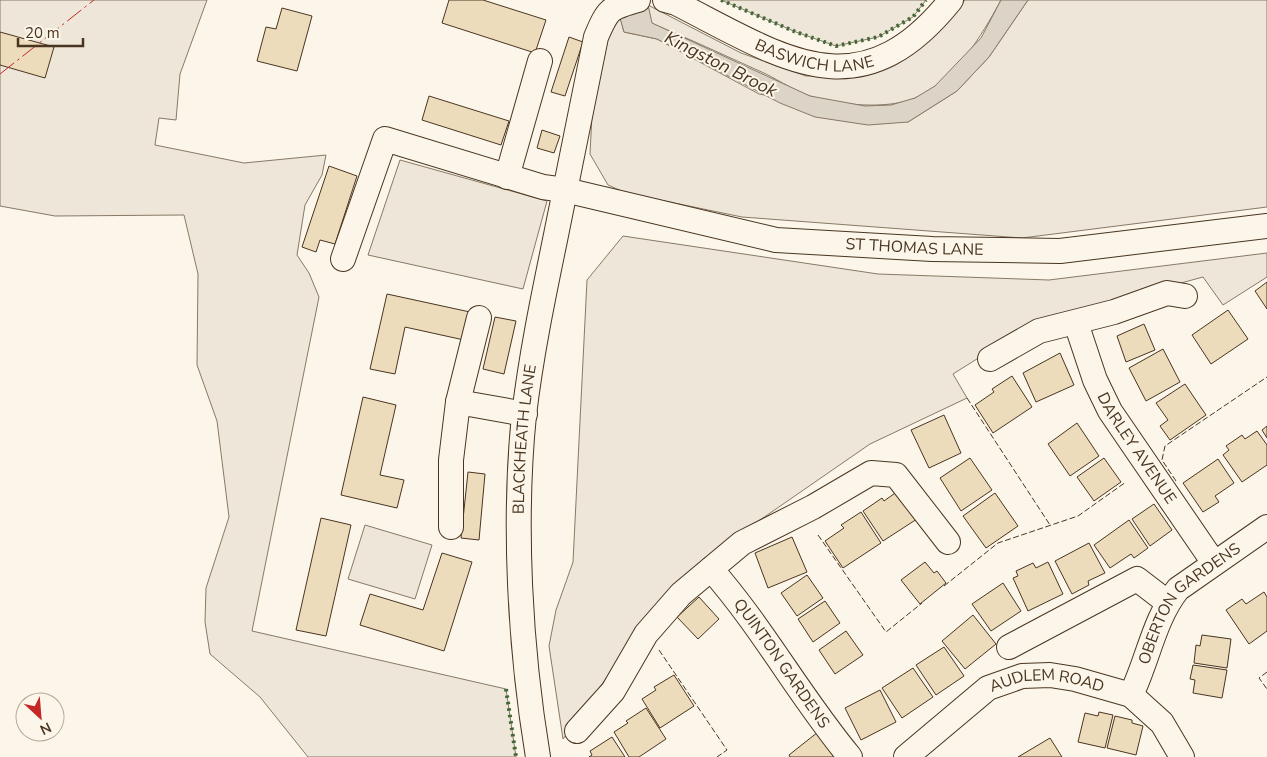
<svg xmlns="http://www.w3.org/2000/svg" width="1267" height="757" viewBox="0 0 1267 757" font-family="'Nunito Sans',sans-serif">
<style>
.green{fill:#ede6d9;stroke:#887966}
.water{fill:#dcd4c6;stroke:#887966}
.building{fill:#ecdcbc;stroke:#4a3520}
.lines{fill:none;stroke-linecap:round;stroke-linejoin:round}
.minor-casing{stroke:#4a3520;stroke-width:26}
.minor{stroke:#fbf6e9;stroke-width:24}
.hedge{stroke:#436837;stroke-width:4;stroke-dasharray:2.5 4;stroke-linecap:butt}
.fence{stroke:#4a3520;stroke-width:1;stroke-dasharray:6 2.5;stroke-linecap:butt}
.power{stroke:#c62828;stroke-width:1;stroke-dasharray:18 4 2.5 4;stroke-linecap:butt}
.labels{text-anchor:middle;dominant-baseline:central;stroke-width:4;stroke-linejoin:round;paint-order:stroke}
.street-label{font-size:16px;fill:#4a3520;stroke:#fbf6e9}
.water-label{font-size:18px;font-style:italic;fill:#4a3520;stroke:#fbf6e9}
</style>
<rect width="100%" height="100%" fill="#fbf6e9"/>
<g class="green">
<path d="M0 0H207L180 74 176 120 159 118 155 145 244 163 326 155 322 175 305 205 297 255 309 273 319 297 252 631 506 689 516 757H308L260 697 210 654 205 622 206 588 229 517 217 421 197 365 198 274 184 215 55 216 0 206Z"/>
<path d="M721 0H926L913 17 878 37 836 46 796 32Z"/>
<path d="M965 0H1001C981 37 955 80 915 98 887 110 838 105 810 96 795 91 780 81 766 74 728 57 690 39 651 23L648 5 741 53 806 76 863 75 923 46Z"/>
<path d="M1028 0H1267V207L1022 238 742 217 626 193 608 185 590 154 592 114 613 16 619 13 624 32 657 39 759 94 908 122 957 91 989 57Z"/>
<path d="M400 160 547 201 523 289 368 255Z"/>
<path d="M623 236 878 274 1049 280 1267 253V277L1223 305 1203 277 1034 323 953 374 967 398 870 444 734 538 639 632 563 739 549 646 556 610 573 562 587 280Z"/>
<path d="M365 525 432 545 415 599 348 579Z"/>
</g>
<path class="water" d="M615 0H647L652 23 810 96 865 106 891 105 915 98 935 86 981 38 1001 0H1028L989 57 957 91 908 122 868 125 815 117 780 103 657 39 624 32Z"/>
<g class="building">
<path d="M449 0H483L546 20 535 53 442 23Z"/>
<path d="M282 8 312 16 297 71 257 61 266 27 276 29Z"/>
<path d="M0 32 54 47 45 78 0 65Z"/>
<path d="M569 37 583 42 565 96 551 92Z"/>
<path d="M429 96 509 121 501 145 422 120Z"/>
<path d="M542 130 560 136 554 153 537 148Z"/>
<path d="M329 166 357 176 335 244 320 240 316 252 302 247Z"/>
<path d="M1267 282V309L1255 291Z"/>
<path d="M387 294 470 312 464 340 405 327 395 374 370 369Z"/>
<path d="M1228 310 1248 339 1211 364 1192 335Z"/>
<path d="M495 317 516 321 504 374 483 369Z"/>
<path d="M1144 324 1155 350 1126 362 1117 336Z"/>
<path d="M1163 349 1180 382 1146 401 1129 368Z"/>
<path d="M1060 353 1074 385 1036 402 1023 373Z"/>
<path d="M1012 376 1032 407 993 433 975 405 994 392 992 389Z"/>
<path d="M1185 384 1206 415 1170 440 1160 426 1168 420 1156 403Z"/>
<path d="M363 397 396 405 380 475 404 480 397 508 341 495Z"/>
<path d="M944 415 961 453 929 468 911 430Z"/>
<path d="M1077 423 1099 456 1070 476 1048 444Z"/>
<path d="M1267 426V438L1262 430Z"/>
<path d="M1257 431 1267 445V465L1242 482 1223 455 1229 450 1226 446 1242 435 1245 439Z"/>
<path d="M970 458 992 490 961 511 940 478Z"/>
<path d="M1104 458 1121 482 1094 501 1077 477Z"/>
<path d="M1218 459 1234 483 1215 496 1219 502 1203 512 1183 483Z"/>
<path d="M468 472 485 474 479 540 461 538Z"/>
<path d="M898 491 917 519 883 541 863 511 882 498 884 501Z"/>
<path d="M995 493 1018 526 986 548 963 516Z"/>
<path d="M1154 504 1172 530 1150 546 1132 519Z"/>
<path d="M861 512 881 543 843 568 825 541 844 528 841 525Z"/>
<path d="M321 518 351 525 326 636 296 630Z"/>
<path d="M1129 520 1148 548 1134 558 1131 554 1110 568 1094 545Z"/>
<path d="M792 537 807 572 768 588 755 553Z"/>
<path d="M1089 543 1105 573 1088 581 1089 585 1072 594 1055 561Z"/>
<path d="M442 553 472 562 444 651 360 625 370 594 423 610Z"/>
<path d="M925 562 934 573 937 571 946 583 920 604 901 580Z"/>
<path d="M1048 562 1063 594 1028 611 1013 578 1018 576 1016 571 1033 563 1036 568Z"/>
<path d="M807 575 823 598 797 616 781 593Z"/>
<path d="M1003 583 1021 611 991 631 972 604Z"/>
<path d="M1264 592 1267 597V631L1249 644 1226 610 1242 599 1246 604Z"/>
<path d="M699 597 719 619 698 639 677 617Z"/>
<path d="M825 601 840 623 813 642 798 619Z"/>
<path d="M973 615 996 644 965 669 942 641Z"/>
<path d="M846 631 863 655 835 674 819 650Z"/>
<path d="M1202 635 1231 639 1227 668 1194 663 1196 645 1200 646Z"/>
<path d="M944 647 964 676 936 695 916 665Z"/>
<path d="M1193 665 1227 670 1222 698 1193 693 1195 680 1190 679Z"/>
<path d="M913 668 933 697 902 718 882 688Z"/>
<path d="M674 675 694 706 660 728 642 699 656 690 654 687Z"/>
<path d="M880 690 896 722 861 740 845 708Z"/>
<path d="M646 708 666 739 639 757H629L614 732 628 723 626 721Z"/>
<path d="M1099 712 1113 715 1105 748 1078 742 1085 713 1098 716Z"/>
<path d="M1115 716 1132 720V723L1143 726 1136 755 1107 748Z"/>
<path d="M818 732 837 757H790L789 755Z"/>
<path d="M612 737 625 757H589L592 755 590 751Z"/>
<path d="M1050 738 1062 757H1018Z"/>
</g>
<g class="lines">
<g class="minor-casing">
<g id="minor">
<path id="s1" d="M665 0 676 3C782 57 859 115 951 0"/>
<path d="M507 177 540 61"/>
<path id="s2" d="M343 259 385 139 543 187 565 190 776 240 932 249 1060 251 1267 226"/>
<path id="s3" d="M1076 323 1095 380 1110 411 1214 563"/>
<path d="M990 359 1039 331 1114 312 1167 293 1185 296"/>
<path d="M458 402 479 318"/>
<path d="M451 527V460L458 402 525 414"/>
<path id="s4" d="M711 569C763 628 800 697 850 757"/>
<path d="M1009 647 1137 579 1167 602"/>
<path id="s5" d="M1131 695C1148 660 1154 619 1178 589L1267 527"/>
<path d="M577 731 613 691 646 634 681 594 742 543 813 507 871 473 896 475 948 542"/>
<path id="s6" d="M538 757C520 649 513 524 524 415 531 356 543 298 555 240 569 173 582 105 596 37 608 9 609 8 638 0"/>
<path id="s7" d="M906 757 988 688 1022 676 1050 675 1075 679 1131 695 1162 723 1182 757"/>
</g>
</g>
<use href="#minor" class="minor"/>
<g class="hedge">
<path d="M721 0 796 32 836 46 878 37 913 17 926 0"/>
<path d="M506 689 516 757"/>
</g>
<g class="fence">
<path d="M967 398 1050 525"/>
<path d="M1176 481 1162 460 1165 446 1267 377"/>
<path d="M818 535 886 632 922 603"/>
<path d="M944 586 998 543 1078 516 1126 482"/>
<path d="M659 650 727 750 717 757"/>
<path d="M1267 672 1259 678 1267 689"/>
</g>
<path class="power" d="M0 74 94 0"/>
</g>
<g class="labels">
<g class="street-label">
<text stroke="none"><textPath href="#s1" startOffset="162">BASWICH LANE</textPath></text>
<text stroke="none"><textPath href="#s2" startOffset="670">ST THOMAS LANE</textPath></text>
<text stroke="none"><textPath href="#s6" startOffset="319">BLACKHEATH LANE</textPath></text>
<text stroke="none"><textPath href="#s3" startOffset="140">DARLEY AVENUE</textPath></text>
<text stroke="none"><textPath href="#s5" startOffset="112">OBERTON GARDENS</textPath></text>
<text stroke="none"><textPath href="#s4" startOffset="118">QUINTON GARDENS</textPath></text>
<text stroke="none"><textPath href="#s7" startOffset="168">AUDLEM ROAD</textPath></text>
</g>
<g class="water-label">
<text transform="translate(721 64) rotate(27)">Kingston Brook</text>
</g>
</g>
<g transform="translate(40 717) rotate(154)"><circle r="24" fill="#fbf6e9" stroke="#b4a999"/>
<path d="M0-4L9 19L0 12L-9 19Z" fill="#c62828"/>
<text y="-8" font-size="14" font-weight="bold" text-anchor="middle" fill="#4a3520">N</text>
</g>
<path d="M18 38v8h65v-8" fill="none" stroke="#4a3520" stroke-width="2.5"/>
<text x="25" y="38" font-size="15" fill="#4a3520" stroke="#fbf6e9" stroke-width="4" paint-order="stroke">20 m</text>
</svg>
